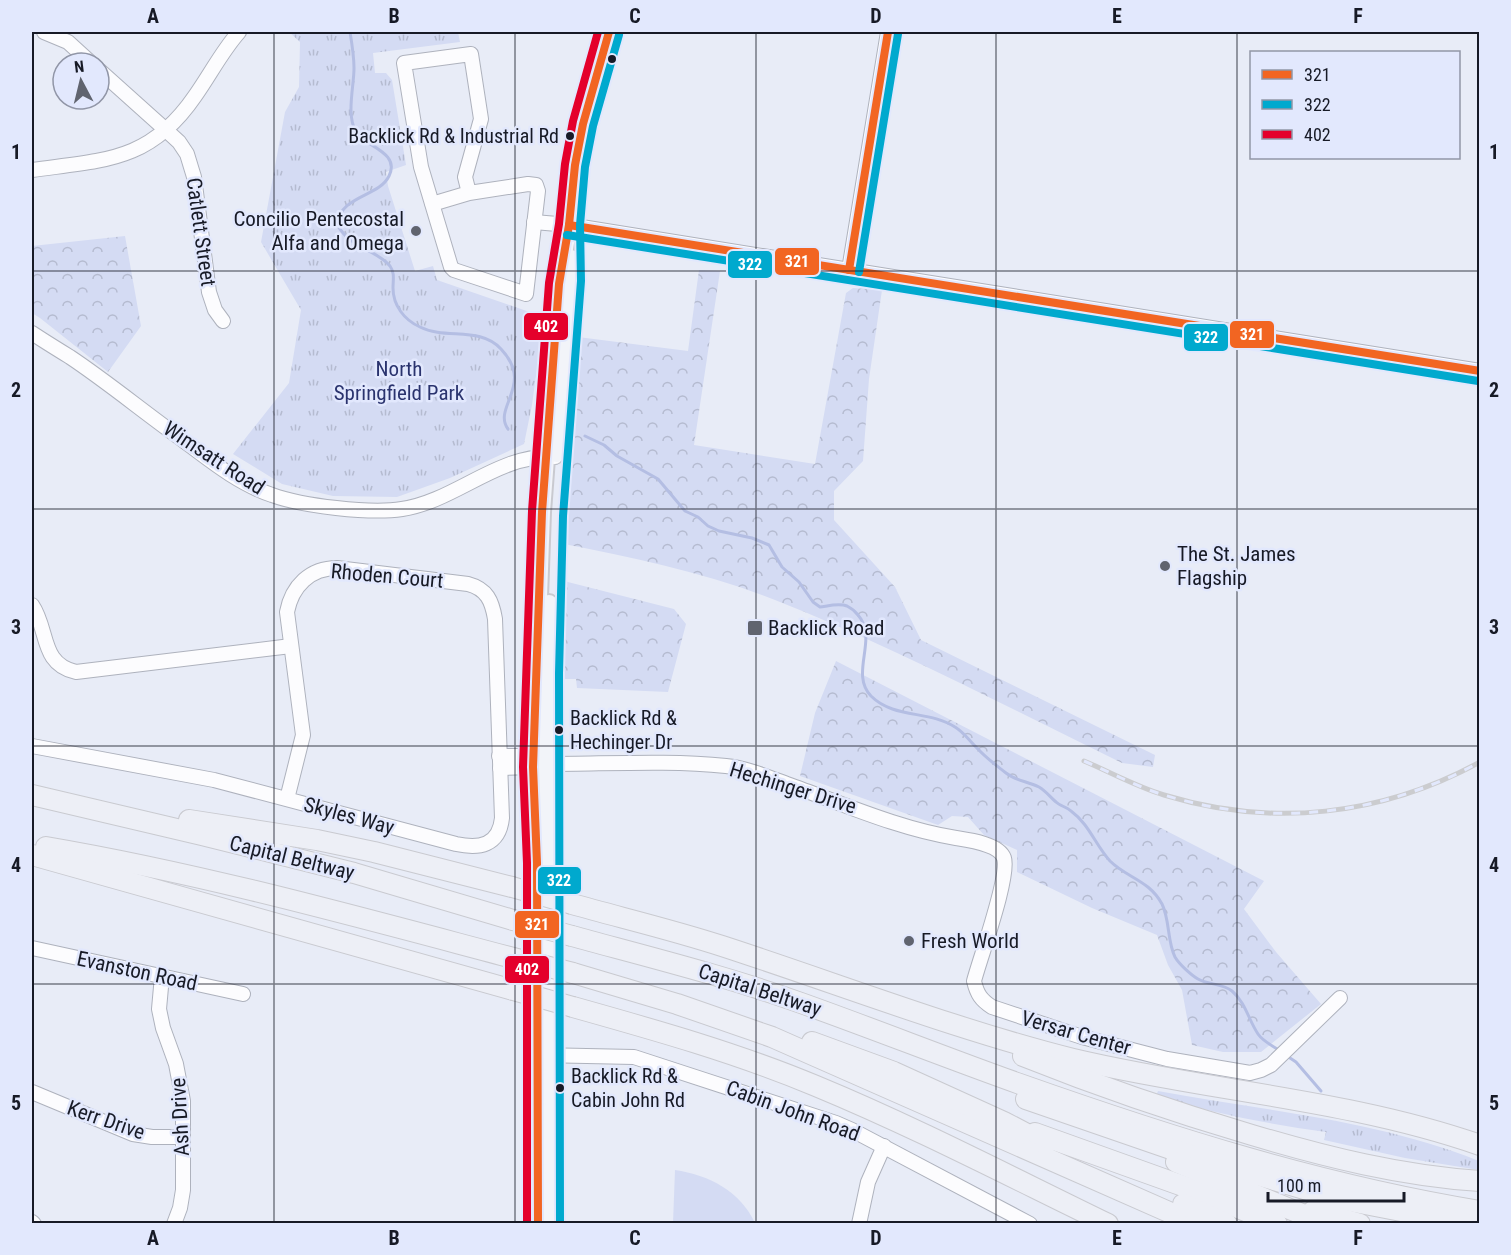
<svg xmlns="http://www.w3.org/2000/svg" width="1511" height="1255" viewBox="0 0 1511 1255" font-family="'Roboto Condensed',sans-serif">
<style>
.grass{fill:url(#grass-tufts)}
.forest{fill:url(#forest-crowns)}
.pitch{fill:#d4dbf3}
.lines{fill:none;stroke-linecap:round;stroke-linejoin:round}
.stream{stroke:#b4bee3;stroke-width:3}
.minor-casing{stroke:#aeb2bd;stroke-width:16}
.major-casing{stroke:#c9cad0;stroke-width:20}
.highway-casing{stroke:#c9cad0;stroke-width:22}
.minor{stroke:#fcfcfe;stroke-width:14}
.major{stroke:#f2f4f9;stroke-width:16}
.highway{stroke:#edeff6;stroke-width:20}
.rail-casing{stroke:#cbcccf;stroke-width:5}
.rail{stroke:#e2e8fd;stroke-width:3;stroke-dasharray:9;stroke-linecap:butt}
.highway-bridge-casing{stroke:#c9cad0;stroke-width:22;stroke-linecap:butt}
.highway-bridge{stroke:#edeff6;stroke-width:20}
.bus-1-casing{stroke:#e2e8fd;stroke-width:12}
.bus-2-casing{stroke:#e2e8fd;stroke-width:12}
.bus-3-casing{stroke:#e2e8fd;stroke-width:12}
.bus-1{stroke:#f26522;stroke-width:8}
.bus-2{stroke:#00a9ce;stroke-width:8}
.bus-3{stroke:#e4002b;stroke-width:8}
.grid{fill:none;stroke:#171a26;stroke-width:1.5;stroke-opacity:0.55}
.bus-dot{fill:#171a26;stroke:#e2e8fd;stroke-width:2}
.poi-dot{fill:#60646f;stroke:#e2e8fd;stroke-width:2}
.labels{text-anchor:middle;dominant-baseline:central;stroke-width:5;stroke-linejoin:round;paint-order:stroke}
.bus-label{font-size:20px;fill:#171a26;stroke:#e2e8fd;text-anchor:start}
.poi-label{font-size:21px;fill:#171a26;stroke:#e2e8fd;text-anchor:start}
.street-label{font-size:21px;fill:#171a26;stroke:#e2e8fd}
.park-label{font-size:21px;fill:#2a336e;stroke:#e2e8fd}
.line-badge{stroke:#e2e8fd;stroke-width:2}
.badge-label{font-size:16px;text-anchor:middle;font-weight:bold;fill:#fff}
.neatline{fill:none;stroke:#171a26;stroke-width:2}
.grid-label{font-size:20px;text-anchor:middle;font-weight:bold;fill:#171a26}
</style>
<defs>
<pattern id="grass-tufts" width="24" height="20" patternUnits="userSpaceOnUse" patternTransform="scale(1.5)"><rect width="24" height="20" fill="#d4dbf3"/><path d="M3 7l-1-3M5 7V3M7 7l1-3M15 17l-1-3M17 17v-4M19 17l1-3" fill="none" stroke="#b5bbd0"/></pattern>
<pattern id="forest-crowns" width="20" height="18" patternUnits="userSpaceOnUse" patternTransform="scale(1.5)"><rect width="20" height="18" fill="#d4dbf3"/><path d="M2 6a3 3 0 1 1 6 0M12 15a3 3 0 1 1 6 0" fill="none" stroke="#b5bbd0"/></pattern>
</defs>
<rect width="100%" height="100%" fill="#e8ecf7"/>
<g class="grass">
<path d="M289 32H458L460 42 373 53 375 73H386L392 80 406 165 386 172 388 186 415 271 433 266 437 280 544 317 532 405 524 444 450 478 397 497 333 496 282 484 233 454 289 383 301 310 261 242 285 112 299 87 300 42Z"/>
<path d="M1158 1091C1265 1111 1377 1120 1479 1161V1170L1405 1158 1324 1140 1326 1132C1268 1124 1212 1113 1156 1096Z"/>
</g>
<g class="forest">
<path d="M125 236 141 326 108 372 40 318 32 313V246Z"/>
<path d="M699 270 720 271 694 445 815 464 846 293 853 288 882 290 869 379 863 461 834 491V520L895 587 921 640 1155 755 1153 767 1122 763C1007 707 894 647 775 600 707 573 635 558 564 544L578 337 688 351Z"/>
<path d="M560 580 674 609 686 624 668 692 577 688 576 679H557Z"/>
<path d="M836 661 1264 881 1244 909 1276 952 1321 1004 1261 1052H1223L1192 1045 1182 990 1168 965 1157 935 1092 908 1017 872V850L984 835 968 817 952 816 938 825 800 776 815 713Z"/>
</g>
<path class="pitch" d="M675 1170C709 1175 740 1191 755 1223H673Z"/>
<g class="lines">
<g class="stream">
<path d="M350 32C352 44 354 56 354 68 354 87 346 115 356 132 364 146 401 152 389 176 379 197 341 195 337 224 350 249 376 249 390 266 395 273 393 280 393 288 393 305 404 320 420 327 446 340 480 326 501 349 535 385 492 407 508 429"/>
<path d="M585 436 604 445 617 456 658 479 685 511 698 517 708 526 719 531 752 538 769 545 782 567 799 582 813 602 820 607C828 606 839 603 847 606 851 608 855 611 858 615 879 639 849 673 871 696 894 719 929 710 955 727 965 733 970 742 978 749 986 758 996 765 1006 773 1016 781 1027 781 1039 787 1046 791 1050 797 1056 802 1060 806 1067 807 1071 811 1089 824 1096 846 1110 861 1127 878 1149 880 1162 904 1170 920 1167 941 1175 957 1179 964 1191 975 1198 979 1208 985 1222 983 1232 991 1246 1003 1248 1019 1258 1034 1262 1040 1272 1046 1279 1050"/>
<path d="M1287 1056 1296 1062 1321 1091"/>
</g>
<g class="minor-casing">
<g id="minor">
<path d="M44 32 68 42 91 63"/>
<path d="M99 70 167 131 179 142 187 154 194 177 209 292 215 310 223 321"/>
<path d="M32 170C104 160 150 162 195 96 210 75 222 51 239 32"/>
<path d="M432 204 469 193 528 184 536 185 538 191 526 294 454 270 451 267 421 167 404 63 471 54 481 119 465 177 469 193"/>
<path d="M534 222 569 225 1480 371"/>
<path d="M849 270 888 32"/>
<path d="M32 333C44 341 57 349 70 357 106 381 140 409 176 435 206 457 236 483 272 495 302 506 370 514 402 509 456 501 499 453 555 457"/>
<path d="M32 605C49 630 40 664 76 672L291 646"/>
<path d="M32 746 214 780 456 844C479 849 499 846 502 818L495 619C492 601 487 589 468 584L337 568C310 568 292 586 287 612L303 735 287 799"/>
<path d="M499 756H533L541 760"/>
<path d="M500 768 533 767 548 764C607 764 668 760 726 766 746 768 768 777 787 784 841 803 899 829 956 838 969 840 999 844 1004 858 1010 876 980 958 974 981 977 994 981 1000 992 1007L1082 1037 1167 1059 1250 1073 1261 1070 1271 1065 1340 998"/>
<path d="M32 948 243 994"/>
<path d="M162 976 159 1009 163 1028 176 1064 183 1101V1190L180 1208 174 1224"/>
<path d="M539 1055 634 1057 836 1123 852 1130 1030 1224"/>
<path d="M32 1092 133 1134 152 1137H183"/>
<path d="M32 1222 34 1224"/>
<path d="M859 1224 868 1182 884 1146"/>
</g>
</g>
<g class="major-casing">
<g id="major">
<path d="M557 454 571 258"/>
<path d="M549 603 548 830 550 1224"/>
<path d="M538 1224 537 863 533 767 542 512 559 284 569 225 575 165 583 124 609 32"/>
</g>
</g>
<g class="highway-casing">
<g id="highway">
<path d="M32 795 202 835 354 873 513 920"/>
<path d="M189 820 317 840 374 852 512 887"/>
<path d="M46 847C204 874 358 917 513 958"/>
<path d="M32 855 513 990"/>
<path d="M572 904C622 918 673 930 722 946 839 984 954 1029 1073 1059 1207 1091 1348 1099 1480 1145"/>
<path d="M572 936C649 957 726 976 801 1003 874 1029 947 1058 1020 1084 1170 1137 1322 1185 1480 1211"/>
<path d="M573 973 677 1004 772 1037 1196 1224"/>
<path d="M573 1007C655 1030 737 1053 816 1086 915 1127 1011 1177 1108 1224"/>
<path d="M812 1042 894 1072 1004 1122 1046 1144"/>
<path d="M1023 1056C1098 1086 1174 1112 1252 1135 1326 1157 1402 1176 1480 1181"/>
<path d="M1026 1099 1171 1149 1334 1198 1468 1224"/>
<path d="M1035 1133 1197 1191 1277 1224"/>
<path d="M1176 1162 1326 1224"/>
<path d="M1183 1204 1227 1224"/>
<path d="M1313 1211 1360 1224"/>
</g>
</g>
<use href="#minor" class="minor"/>
<use href="#major" class="major"/>
<use href="#highway" class="highway"/>
<g class="rail-casing">
<path id="rail" d="M1084 761C1110 772 1137 787 1164 795 1272 828 1381 816 1480 762"/>
</g>
<use href="#rail" class="rail"/>
<g class="highway-bridge-casing">
<g id="highway-bridge">
<path d="M512 887 572 904"/>
<path d="M513 920 572 936"/>
<path d="M513 958 573 973"/>
<path d="M513 990 573 1007"/>
</g>
</g>
<use href="#highway-bridge" class="highway-bridge"/>
<g class="bus-1-casing">
<g id="bus-1">
<path d="M569 225 1480 371"/>
<path d="M849 270 888 32"/>
<path d="M538 1224 537 863 533 767 542 512 559 284 569 225 575 165 583 124 609 32"/>
</g>
</g>
<g class="bus-2-casing">
<g id="bus-2">
<path d="M567 235 1478 381"/>
<path d="M859 272 898 34"/>
<path d="M560 1224 559 673 563 516 581 281 580 225 585 167 593 126 619 35"/>
</g>
</g>
<g class="bus-3-casing">
<path id="bus-3" d="M527 1224V863L523 767 532 511 549 283 559 224 565 164 573 121 598 32"/>
</g>
<use href="#bus-1" class="bus-1"/>
<use href="#bus-2" class="bus-2"/>
<use href="#bus-3" class="bus-3"/>
</g>
<path class="grid" d="M274 32V1224M515 32V1224M756 32V1224M996 32V1224M1237 32V1224M32 271H1480M32 509H1480M32 746H1480M32 984H1480"/>
<g class="bus-dot">
<circle cx="612" cy="59" r="5"/>
<circle cx="570" cy="136" r="5"/>
<circle cx="559" cy="730" r="5"/>
<circle cx="560" cy="1088" r="5"/>
</g>
<g class="poi-dot">
<circle cx="416" cy="231" r="6"/>
<circle cx="1165" cy="566" r="6"/>
<rect x="747" y="620" width="16" height="16" rx="3"/>
<circle cx="909" cy="941" r="6"/>
</g>
<g class="labels">
<g class="bus-label">
<text x="559" y="136" text-anchor="end">Backlick Rd &amp; Industrial Rd</text>
<text x="570" y="718">Backlick Rd &amp;<tspan x="570" dy="24">Hechinger Dr</tspan></text>
<text x="571" y="1076">Backlick Rd &amp;<tspan x="571" dy="24">Cabin John Rd</tspan></text>
</g>
<g class="poi-label">
<text x="404" y="219" text-anchor="end">Concilio Pentecostal<tspan x="404" dy="24">Alfa and Omega</tspan></text>
<text x="1177" y="554">The St. James<tspan x="1177" dy="24">Flagship</tspan></text>
<text x="768" y="628">Backlick Road</text>
<text x="921" y="941">Fresh World</text>
</g>
<g class="street-label">
<text transform="translate(201 232) rotate(82)">Catlett Street</text>
<text transform="translate(214 458) rotate(33)">Wimsatt Road</text>
<text transform="translate(387 576) rotate(5)">Rhoden Court</text>
<text transform="translate(793 788) rotate(17)">Hechinger Drive</text>
<text transform="translate(349 816) rotate(15)">Skyles Way</text>
<text transform="translate(292 858) rotate(14)">Capital Beltway</text>
<text transform="translate(137 971) rotate(12)">Evanston Road</text>
<text transform="translate(760 990) rotate(18)">Capital Beltway</text>
<text transform="translate(1076 1033) rotate(16)">Versar Center</text>
<text transform="translate(793 1111) rotate(20)">Cabin John Road</text>
<text transform="translate(180 1117) rotate(-93)">Ash Drive</text>
<text transform="translate(106 1120) rotate(19)">Kerr Drive</text>
</g>
<g class="park-label">
<text x="399" y="369">North<tspan x="399" dy="24">Springfield Park</tspan></text>
</g>
</g>
<g class="line-badge">
<rect x="774" y="247" width="46" height="29" rx="6" fill="#f26522"/>
<rect x="727" y="250" width="46" height="29" rx="6" fill="#00a9ce"/>
<rect x="523" y="312" width="46" height="29" rx="6" fill="#e4002b"/>
<rect x="1229" y="320" width="46" height="29" rx="6" fill="#f26522"/>
<rect x="1183" y="323" width="46" height="29" rx="6" fill="#00a9ce"/>
<rect x="537" y="866" width="45" height="29" rx="6" fill="#00a9ce"/>
<rect x="514" y="910" width="46" height="29" rx="6" fill="#f26522"/>
<rect x="504" y="955" width="46" height="29" rx="6" fill="#e4002b"/>
</g>
<g class="badge-label">
<text x="797" y="267">321</text>
<text x="750" y="270">322</text>
<text x="546" y="332">402</text>
<text x="1252" y="340">321</text>
<text x="1206" y="343">322</text>
<text x="559" y="886">322</text>
<text x="537" y="930">321</text>
<text x="527" y="975">402</text>
</g>
<rect width="1511" height="1255" fill="none" stroke="#e2e8fd" stroke-width="66"/>
<rect x="1250" y="51" width="210" height="108" fill="#e2e8fd" stroke="#9196a7" stroke-width="1.5"/>
<rect x="1262" y="70" width="30" height="9" fill="#f26522" stroke="#9196a7" stroke-width="1.5"/>
<text x="1304" y="81" font-size="18" fill="#171a26">321</text>
<rect x="1262" y="100" width="30" height="9" fill="#00a9ce" stroke="#9196a7" stroke-width="1.5"/>
<text x="1304" y="111" font-size="18" fill="#171a26">322</text>
<rect x="1262" y="130" width="30" height="9" fill="#e4002b" stroke="#9196a7" stroke-width="1.5"/>
<text x="1304" y="141" font-size="18" fill="#171a26">402</text>
<g transform="translate(81 81) rotate(353)"><circle r="28" fill="#e2e8fd" stroke="#9196a7" stroke-width="1.5"/>
<path d="M0-4.5L10 22L0 15L-10 22Z" fill="#60646f"/>
<text y="-9" font-size="16" font-weight="bold" text-anchor="middle" fill="#171a26">N</text>
</g>
<path d="M1268 1192v9h136v-9" fill="none" stroke="#171a26" stroke-width="3"/>
<text x="1277" y="1192" font-size="18" fill="#171a26" stroke="#e2e8fd" stroke-width="4.5" paint-order="stroke">100 m</text>
<rect x="33" y="33" width="1445" height="1189" class="neatline"/>
<g class="grid-label">
<text x="153" y="23">A</text>
<text x="394" y="23">B</text>
<text x="635" y="23">C</text>
<text x="876" y="23">D</text>
<text x="1117" y="23">E</text>
<text x="1358" y="23">F</text>
<text x="16" y="159">1</text>
<text x="1494" y="159">1</text>
<text x="16" y="397">2</text>
<text x="1494" y="397">2</text>
<text x="16" y="634">3</text>
<text x="1494" y="634">3</text>
<text x="16" y="872">4</text>
<text x="1494" y="872">4</text>
<text x="16" y="1110">5</text>
<text x="1494" y="1110">5</text>
<text x="153" y="1245">A</text>
<text x="394" y="1245">B</text>
<text x="635" y="1245">C</text>
<text x="876" y="1245">D</text>
<text x="1117" y="1245">E</text>
<text x="1358" y="1245">F</text>
</g>
</svg>
